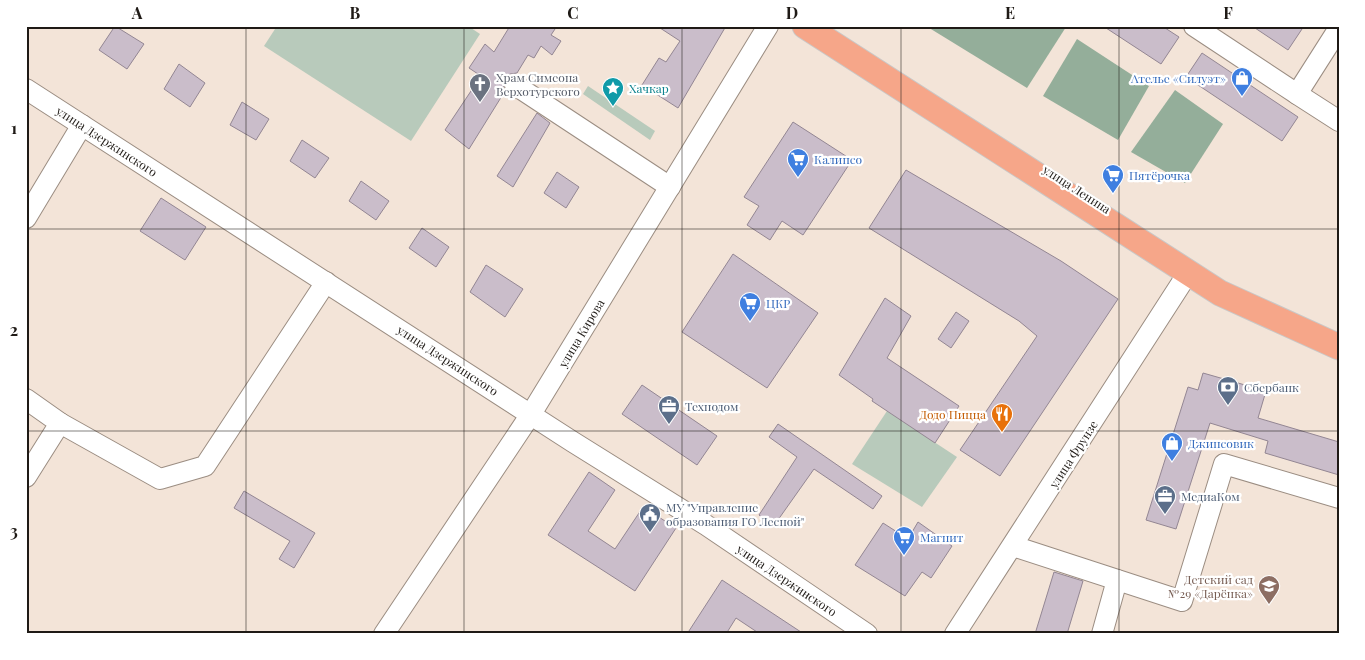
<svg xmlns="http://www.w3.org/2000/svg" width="1365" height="660" viewBox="0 0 1365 660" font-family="'Playfair Display',serif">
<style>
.green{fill:#b8cabb}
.forest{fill:#94ae9a}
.building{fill:#cabdca;stroke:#938693}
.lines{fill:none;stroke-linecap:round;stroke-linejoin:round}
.minor-casing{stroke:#9b8d82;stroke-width:22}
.major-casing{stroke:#c9c8c7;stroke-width:27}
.minor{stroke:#fff;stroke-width:20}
.major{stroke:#f6a689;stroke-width:25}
.grid{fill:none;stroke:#1f1a16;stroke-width:1;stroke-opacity:0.55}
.labels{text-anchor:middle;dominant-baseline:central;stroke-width:4.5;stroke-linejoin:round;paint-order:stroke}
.worship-label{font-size:12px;fill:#5b616d;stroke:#fff;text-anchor:start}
.shop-label{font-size:12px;fill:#366cbe;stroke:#fff;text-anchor:start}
.culture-label{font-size:12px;fill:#0d838f;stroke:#fff;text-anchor:start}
.street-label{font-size:12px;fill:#1f1a16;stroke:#fff}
.service-label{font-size:12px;fill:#4e5e75;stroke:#fff;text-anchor:start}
.food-label{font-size:12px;fill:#c56008;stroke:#fff;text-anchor:end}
.education-label{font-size:12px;fill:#785e54;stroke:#fff;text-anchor:end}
.neatline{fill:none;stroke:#1f1a16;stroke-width:2}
.grid-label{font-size:16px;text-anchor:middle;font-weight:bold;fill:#1f1a16}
</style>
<rect width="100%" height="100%" fill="#f3e4d8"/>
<g class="green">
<path d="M277 26H468L480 34 411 141 264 46Z"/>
<path d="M588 86 655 131 650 140 583 94Z"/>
<path d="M887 411 957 457 922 507 852 464Z"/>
</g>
<g class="forest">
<path d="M926 26H1066V27L1027 88Z"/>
<path d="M1077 39 1149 86 1118 140 1043 96Z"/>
<path d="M1175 90 1223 124 1185 183 1131 152Z"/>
</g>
<g class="building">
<path d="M115 26 144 44 127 69 99 50Z"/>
<path d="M510 26H557L551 35 561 41 552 55 541 46 534 58 528 55 517 73 510 74 505 78 503 85 505 91 469 149 445 130 481 76 469 68 485 44 494 52Z"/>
<path d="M657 26H726L678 108 642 85 659 58 666 62 680 41Z"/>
<path d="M1103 26H1162L1179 37 1161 64Z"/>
<path d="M1252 26H1304L1288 50Z"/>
<path d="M1202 53 1298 117 1282 141 1186 77Z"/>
<path d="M179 64 205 83 190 107 164 89Z"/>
<path d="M242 102 269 119 256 140 230 125Z"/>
<path d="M537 113 550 123 513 187 497 176Z"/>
<path d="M793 122 852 160 803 235 782 221 770 240 747 225 759 206 744 197Z"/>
<path d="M302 140 329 158 315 178 290 161Z"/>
<path d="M906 170 1061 261 1118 299 1000 476 960 450 1037 336 1019 321 869 228Z"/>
<path d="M557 172 579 187 566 208 544 193Z"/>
<path d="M361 181 389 201 376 220 349 201Z"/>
<path d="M161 198 206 227 185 260 140 231Z"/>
<path d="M422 228 449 247 436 267 409 248Z"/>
<path d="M733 254 818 313 767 388 682 332Z"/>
<path d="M486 265 523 289 505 317 470 292Z"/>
<path d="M885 298 911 316 887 358 959 406 935 443 872 401 873 399 839 375Z"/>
<path d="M956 312 969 321 951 348 938 339Z"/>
<path d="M1203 373 1266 391 1258 418 1339 442V475L1265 453 1268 441 1210 423 1176 529 1146 520 1188 387 1198 390Z"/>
<path d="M642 385 717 436 697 465 622 414Z"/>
<path d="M778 424 882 496 873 509 814 469 773 527 759 515 797 457 769 437Z"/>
<path d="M589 472 615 490 588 531 615 549 643 507 676 528 635 591 548 535Z"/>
<path d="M244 491 315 533 294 568 279 559 290 541 234 508Z"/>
<path d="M918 522 952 546 931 578 922 572 905 596 855 565 883 523 908 539Z"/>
<path d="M1054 572 1083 581 1067 634H1035Z"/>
<path d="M722 580 804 634H760L736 618 726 634H687Z"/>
</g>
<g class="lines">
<g class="minor-casing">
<g id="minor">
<path d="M1194 26 1297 94"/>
<path d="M1339 28 1297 94 1339 121"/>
<path d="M515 85 670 187"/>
<path d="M26 89 573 442 706 525 867 634"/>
<path d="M26 218 82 125"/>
<path d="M26 399 60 423 26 477"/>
<path d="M60 423 160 479 205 466 326 282"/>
<path d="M1013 546 1182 601 1224 464 1339 498"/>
<path d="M384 634 531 414 768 26"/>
<path d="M955 634 1188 273"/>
<path d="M1102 634 1117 580"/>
</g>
</g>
<g class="major-casing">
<path id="major" d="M805 26 1220 293 1339 347"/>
</g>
<use href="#minor" class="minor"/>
<use href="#major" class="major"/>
</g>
<path class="grid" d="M246 26V634M464 26V634M682 26V634M901 26V634M1119 26V634M26 229H1339M26 431H1339"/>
<defs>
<g id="shop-pin" transform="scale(1.125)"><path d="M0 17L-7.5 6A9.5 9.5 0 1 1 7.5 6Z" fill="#3f7fe0" stroke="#fff"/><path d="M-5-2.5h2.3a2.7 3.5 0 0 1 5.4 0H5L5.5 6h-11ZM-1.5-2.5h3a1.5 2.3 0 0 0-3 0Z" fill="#fff"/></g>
<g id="church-pin" transform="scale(1.125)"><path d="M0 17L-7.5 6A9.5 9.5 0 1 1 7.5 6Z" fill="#6b7280" stroke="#fff"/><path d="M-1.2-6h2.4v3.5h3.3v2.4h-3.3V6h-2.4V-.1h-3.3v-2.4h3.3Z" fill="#fff"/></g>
<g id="sight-pin" transform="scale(1.125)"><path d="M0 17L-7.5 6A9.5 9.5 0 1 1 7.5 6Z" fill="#0f9aa8" stroke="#fff"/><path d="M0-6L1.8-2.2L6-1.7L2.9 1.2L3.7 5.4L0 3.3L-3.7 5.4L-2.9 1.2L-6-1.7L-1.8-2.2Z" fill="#fff"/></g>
<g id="supermarket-pin" transform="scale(1.125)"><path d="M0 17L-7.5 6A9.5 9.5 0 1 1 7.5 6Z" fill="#3f7fe0" stroke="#fff"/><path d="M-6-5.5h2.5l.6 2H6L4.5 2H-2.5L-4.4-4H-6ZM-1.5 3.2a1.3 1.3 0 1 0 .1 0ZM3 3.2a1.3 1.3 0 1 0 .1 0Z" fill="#fff"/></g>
<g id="bank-pin" transform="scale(1.125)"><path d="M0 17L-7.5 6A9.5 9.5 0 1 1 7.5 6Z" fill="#5c6f8a" stroke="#fff"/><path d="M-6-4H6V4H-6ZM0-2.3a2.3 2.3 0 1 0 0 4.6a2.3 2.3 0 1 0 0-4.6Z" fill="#fff"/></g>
<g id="office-pin" transform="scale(1.125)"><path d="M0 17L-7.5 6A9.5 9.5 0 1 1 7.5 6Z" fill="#5c6f8a" stroke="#fff"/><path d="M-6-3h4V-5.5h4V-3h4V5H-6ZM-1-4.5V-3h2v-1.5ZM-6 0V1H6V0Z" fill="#fff"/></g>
<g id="restaurant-pin" transform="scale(1.125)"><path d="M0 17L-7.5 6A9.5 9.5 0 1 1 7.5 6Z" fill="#e8710a" stroke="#fff"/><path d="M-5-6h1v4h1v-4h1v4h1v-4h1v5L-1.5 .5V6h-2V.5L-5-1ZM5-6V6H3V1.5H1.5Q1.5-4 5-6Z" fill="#fff"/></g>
<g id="civic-pin" transform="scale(1.125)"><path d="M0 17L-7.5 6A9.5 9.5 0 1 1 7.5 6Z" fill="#5c6f8a" stroke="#fff"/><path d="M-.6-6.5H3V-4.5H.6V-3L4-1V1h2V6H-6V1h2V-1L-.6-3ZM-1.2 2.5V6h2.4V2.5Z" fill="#fff"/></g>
<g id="school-pin" transform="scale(1.125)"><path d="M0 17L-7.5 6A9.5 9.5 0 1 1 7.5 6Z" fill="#8d6e63" stroke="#fff"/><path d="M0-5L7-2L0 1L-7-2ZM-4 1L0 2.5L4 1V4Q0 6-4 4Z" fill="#fff"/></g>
</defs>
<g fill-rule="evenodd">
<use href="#shop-pin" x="1242" y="78"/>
<use href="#church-pin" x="480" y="84"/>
<use href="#sight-pin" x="613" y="88"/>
<use href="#supermarket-pin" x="798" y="159"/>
<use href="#supermarket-pin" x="1113" y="175"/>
<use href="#supermarket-pin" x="750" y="303"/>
<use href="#bank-pin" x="1228" y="387"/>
<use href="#office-pin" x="669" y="406"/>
<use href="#restaurant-pin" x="1002" y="414"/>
<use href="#shop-pin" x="1172" y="443"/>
<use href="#office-pin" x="1165" y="496"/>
<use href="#civic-pin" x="650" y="514"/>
<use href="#supermarket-pin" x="904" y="537"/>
<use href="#school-pin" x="1269" y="586"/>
</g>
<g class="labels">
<g class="worship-label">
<text x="496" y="77">Храм Симеона<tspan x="496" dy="14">Верхотурского</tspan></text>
</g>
<g class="shop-label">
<text x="1226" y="78" text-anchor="end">Ателье «Силуэт»</text>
<text x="814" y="159">Калипсо</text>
<text x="1129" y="175">Пятёрочка</text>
<text x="766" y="303">ЦКР</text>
<text x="1188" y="443">Джинсовик</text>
<text x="920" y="537">Магнит</text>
</g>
<g class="culture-label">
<text x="629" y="88">Хачкар</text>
</g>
<g class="street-label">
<text transform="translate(107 141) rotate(33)">улица Дзержинского</text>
<text transform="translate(1077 189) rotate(33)">улица Ленина</text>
<text transform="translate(581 333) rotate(-59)">улица Кирова</text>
<text transform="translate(448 360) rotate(33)">улица Дзержинского</text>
<text transform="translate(1073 454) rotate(-57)">улица Фрунзе</text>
<text transform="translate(787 580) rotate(34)">улица Дзержинского</text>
</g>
<g class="service-label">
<text x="1244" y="387">Сбербанк</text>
<text x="685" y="406">Технодом</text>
<text x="1181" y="496">МедиаКом</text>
<text x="666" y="507">МУ "Управление<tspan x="666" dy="14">образования ГО Лесной"</tspan></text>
</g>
<g class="food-label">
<text x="986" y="414">Додо Пицца</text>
</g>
<g class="education-label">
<text x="1253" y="579">Детский сад<tspan x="1253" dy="14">№29 «Дарёнка»</tspan></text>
</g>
</g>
<rect width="1365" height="660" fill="none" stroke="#ffffff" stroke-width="55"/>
<rect x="28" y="28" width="1310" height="604" class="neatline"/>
<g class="grid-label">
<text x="137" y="19">A</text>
<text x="355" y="19">B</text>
<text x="573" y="19">C</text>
<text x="792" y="19">D</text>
<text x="1010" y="19">E</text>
<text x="1228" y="19">F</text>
<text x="14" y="134">1</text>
<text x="14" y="336">2</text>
<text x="14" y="537">3</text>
</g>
</svg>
